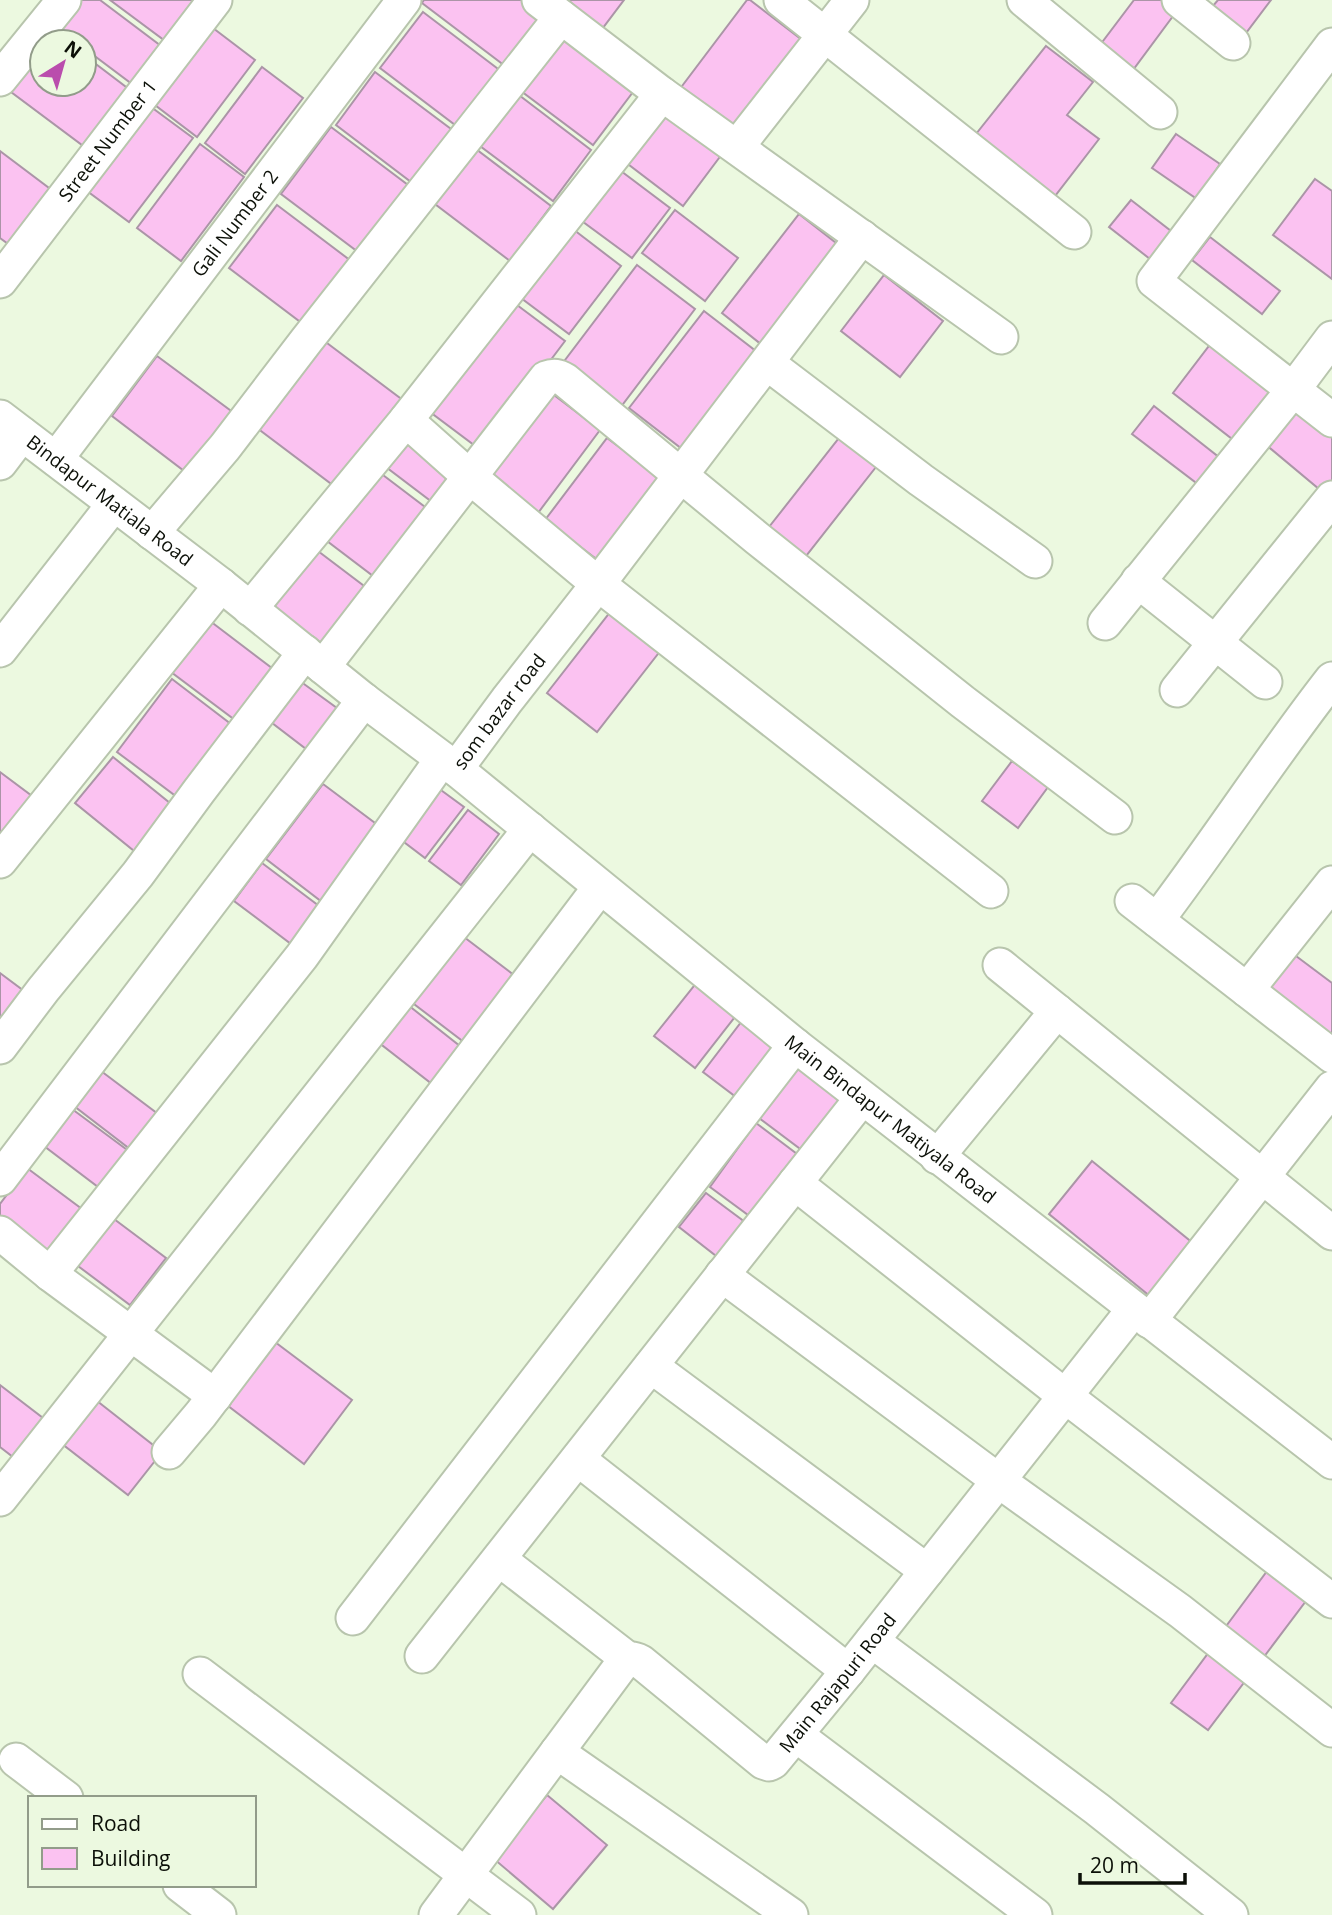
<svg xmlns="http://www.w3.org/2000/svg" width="1332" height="1915" viewBox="0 0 1332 1915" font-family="'Open Sans',sans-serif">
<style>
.building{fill:#fbc2f1;stroke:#ab95a7;stroke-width:2}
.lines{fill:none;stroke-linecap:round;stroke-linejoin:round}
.street-casing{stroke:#b8c5ad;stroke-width:37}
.street{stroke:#fff;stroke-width:33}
.labels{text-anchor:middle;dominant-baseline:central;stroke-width:5;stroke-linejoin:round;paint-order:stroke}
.street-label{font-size:19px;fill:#0c1008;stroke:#ecf9e0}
</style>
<rect width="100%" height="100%" fill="#ecf9e0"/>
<g class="building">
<path d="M72 0H100L169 52 140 90 84 48V42H76L53 25Z"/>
<path d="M110 0H213L176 49Z"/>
<path d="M424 0H527L553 20 513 72 422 3Z"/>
<path d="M571 0H624L596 37 563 12Z"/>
<path d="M747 0H750L806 43 732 142 673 98Z"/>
<path d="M1134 0H1168L1179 8 1130 74 1097 49Z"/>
<path d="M1218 0H1271L1246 33 1212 7Z"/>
<path d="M423 12 510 78 467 134 380 68Z"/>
<path d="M209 25 255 60 197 137 151 102Z"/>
<path d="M47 27 67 42H42V84H84V55L130 90 86 148 3 86Z"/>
<path d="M563 27 639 84 593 145 517 88Z"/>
<path d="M1046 46 1093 82 1067 115 1099 139 1055 196 976 134Z"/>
<path d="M262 67 303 98 245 174 205 143Z"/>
<path d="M375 72 459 135 419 188 336 125Z"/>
<path d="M511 89 591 150 553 201 472 140Z"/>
<path d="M147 104 193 138 129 222 83 188Z"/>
<path d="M659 107 722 154 683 206 620 158Z"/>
<path d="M331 127 416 191 366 258 281 194Z"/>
<path d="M1176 134 1220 164 1197 199 1152 168Z"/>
<path d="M468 143 551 206 510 261 427 198Z"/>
<path d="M200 144 244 177 181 261 137 228Z"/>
<path d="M0 151 53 191 11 246 0 238Z"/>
<path d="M609 162 670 208 632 258 571 213Z"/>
<path d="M1315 179 1332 191V279L1273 235Z"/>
<path d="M1131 200 1171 231 1150 259 1109 227Z"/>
<path d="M277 205 359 267 311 330 229 268Z"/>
<path d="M675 210 738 258 705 301 642 253Z"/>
<path d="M799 214 845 250 767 349 722 313Z"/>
<path d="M565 223 621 266 569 334 513 292Z"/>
<path d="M1210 237 1280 291 1262 314 1192 260Z"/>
<path d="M637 265 695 309 620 408 562 364Z"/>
<path d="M884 275 943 321 900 377 841 331Z"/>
<path d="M513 302 565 341 482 451 430 412Z"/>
<path d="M704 311 761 355 686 452 629 408Z"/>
<path d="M319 337 404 401 338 489 253 425Z"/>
<path d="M1212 342 1276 391 1236 442 1173 393Z"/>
<path d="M157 356 242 419 196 480 112 416Z"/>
<path d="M546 389 600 430 538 513 483 472Z"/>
<path d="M1154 406 1220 458 1199 485 1132 434Z"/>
<path d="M1296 407 1332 437V486L1325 494 1265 444Z"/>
<path d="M408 430 458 473 436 505 382 464Z"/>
<path d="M607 438 661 478 599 561 545 520Z"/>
<path d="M839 438 876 467 806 556 769 527Z"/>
<path d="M379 472 433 513 381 582 327 541Z"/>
<path d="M310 545 372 592 326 653 264 606Z"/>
<path d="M611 611 661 650 597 732 547 693Z"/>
<path d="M210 621 281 675 243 726 171 672Z"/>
<path d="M293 676 341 711 310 752 263 716Z"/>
<path d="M172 679 240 731 185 803 117 752Z"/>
<path d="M113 757 181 812 144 859 75 803Z"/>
<path d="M1012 761 1048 787 1018 828 982 801Z"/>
<path d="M0 772 36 799 0 842Z"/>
<path d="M323 784 383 829 326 905 266 859Z"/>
<path d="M434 785 464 807 425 858 396 836Z"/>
<path d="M468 810 499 834 461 885 429 861Z"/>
<path d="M262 863 327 912 299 950 234 901Z"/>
<path d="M460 934 523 982 473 1049 410 1001Z"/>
<path d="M1288 950 1332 983V1052L1255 994Z"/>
<path d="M0 973 28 994 0 1029Z"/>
<path d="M698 981 738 1013 695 1068 654 1036Z"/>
<path d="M408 1005 470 1054 441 1091 378 1042Z"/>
<path d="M745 1017 782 1044 740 1100 703 1072Z"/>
<path d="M797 1066 846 1102 807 1154 759 1118Z"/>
<path d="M101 1071 166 1120 139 1156 74 1106Z"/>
<path d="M72 1109 138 1158 110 1196 44 1146Z"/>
<path d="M756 1123 805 1160 759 1223 710 1187Z"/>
<path d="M1092 1161 1194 1244 1151 1297 1049 1214Z"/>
<path d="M27 1168 90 1215 57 1259 0 1216V1204Z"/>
<path d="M706 1193 757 1231 729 1266 679 1227Z"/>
<path d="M106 1213 166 1258 130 1305 70 1260Z"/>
<path d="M267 1336 352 1400 304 1464 219 1399Z"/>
<path d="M0 1385 43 1418 13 1457 0 1447Z"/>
<path d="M92 1397 162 1452 128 1495 57 1440Z"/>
<path d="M1273 1563 1312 1593 1260 1662 1221 1633Z"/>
<path d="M1215 1644 1252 1672 1208 1730 1171 1703Z"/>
<path d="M547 1795 607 1845 553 1909 494 1859Z"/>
</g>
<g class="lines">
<g class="street-casing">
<g id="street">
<path d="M539 0 662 94 1001 337"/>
<path d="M781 0 1074 232"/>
<path d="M1024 0 1160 112"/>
<path d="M1179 0 1233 43"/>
<path d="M1332 45 1154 281 1332 420"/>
<path d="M0 79 64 0"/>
<path d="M737 147 852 0"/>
<path id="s1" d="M0 281 215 0"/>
<path d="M767 363 921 480 1035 561"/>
<path id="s2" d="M0 417 221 585 364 700 456 769 795 1045 1332 1462"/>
<path d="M406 420 470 477 598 584 991 891"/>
<path id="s3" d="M56 459 404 0"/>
<path d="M0 463 22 434"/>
<path d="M152 533 225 447 306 341 561 17"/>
<path d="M1138 581 1265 682"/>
<path d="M250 609 406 420 662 94"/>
<path d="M1105 623 1293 390 1332 338"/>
<path d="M0 650 114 504"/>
<path d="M323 667 546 378C554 375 558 376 565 380L758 539 963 702 1115 817"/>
<path d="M1177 690 1332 498"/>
<path id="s4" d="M456 769 507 700 598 584 862 237"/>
<path d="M0 861 221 585"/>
<path d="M1132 901 1332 1056"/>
<path d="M1157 920C1217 841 1271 757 1332 679"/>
<path d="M1000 965 1332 1233"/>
<path d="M1247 990 1332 883"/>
<path d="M0 1047 43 990 138 874 199 791 305 652"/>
<path d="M937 1157 1057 1011"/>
<path d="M0 1179 364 700"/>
<path d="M795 1183 1065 1396 1332 1601"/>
<path d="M0 1233 50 1274 215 1396"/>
<path d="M50 1274 302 956 442 759"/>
<path d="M722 1275 999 1481 1180 1611 1332 1730"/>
<path d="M1149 1321 1332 1088"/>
<path d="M651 1366 927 1571"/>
<path d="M169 1452 201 1414 600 887"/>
<path d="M578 1459 848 1671"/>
<path d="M0 1499 530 829"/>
<path d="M499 1559 628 1659"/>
<path d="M353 1618 795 1045"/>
<path d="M872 1641 1097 1809 1231 1915"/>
<path d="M422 1656 862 1098"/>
<path d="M200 1674 519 1915"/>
<path d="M796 1735 1035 1915"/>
<path d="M557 1752 791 1915"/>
<path d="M16 1760 66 1798"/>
<path d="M180 1885 219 1915"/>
<path id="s5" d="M436 1915 623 1663C630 1658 633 1658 641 1662L763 1762 769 1764 773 1762 848 1671 1134 1309"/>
</g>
</g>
<use href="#street" class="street"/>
</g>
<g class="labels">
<g class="street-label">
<text stroke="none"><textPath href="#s1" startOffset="177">Street Number 1</textPath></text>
<text stroke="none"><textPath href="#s3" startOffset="296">Gali Number 2</textPath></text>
<text stroke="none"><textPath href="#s2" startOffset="138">Bindapur Matiala Road</textPath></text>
<text stroke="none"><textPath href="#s4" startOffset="72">som bazar road</textPath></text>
<text stroke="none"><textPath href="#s2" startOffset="1134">Main Bindapur Matiyala Road</textPath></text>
<text stroke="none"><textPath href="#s5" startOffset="604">Main Rajapuri Road</textPath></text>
</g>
</g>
<rect x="28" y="1796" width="228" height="91" fill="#ecf9e0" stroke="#929c8a" stroke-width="2"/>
<rect x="42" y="1819" width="35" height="10" fill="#ffffff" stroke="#929c8a" stroke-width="2"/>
<text x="91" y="1831" font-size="21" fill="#0c1008">Road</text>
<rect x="42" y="1848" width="35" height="21" fill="#fbc2f1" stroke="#929c8a" stroke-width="2"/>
<text x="91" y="1866" font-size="21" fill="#0c1008">Building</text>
<g transform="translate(63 63) rotate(37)"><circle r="33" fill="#ecf9e0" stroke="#929c8a" stroke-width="2"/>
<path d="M0-5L12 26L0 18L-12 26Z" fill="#ba4dad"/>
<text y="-10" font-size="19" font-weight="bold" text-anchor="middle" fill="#0c1008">N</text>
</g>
<path d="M1080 1873v10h105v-10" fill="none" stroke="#0c1008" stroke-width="3.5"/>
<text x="1090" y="1873" font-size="21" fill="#0c1008" stroke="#ecf9e0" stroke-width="5" paint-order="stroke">20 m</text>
</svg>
